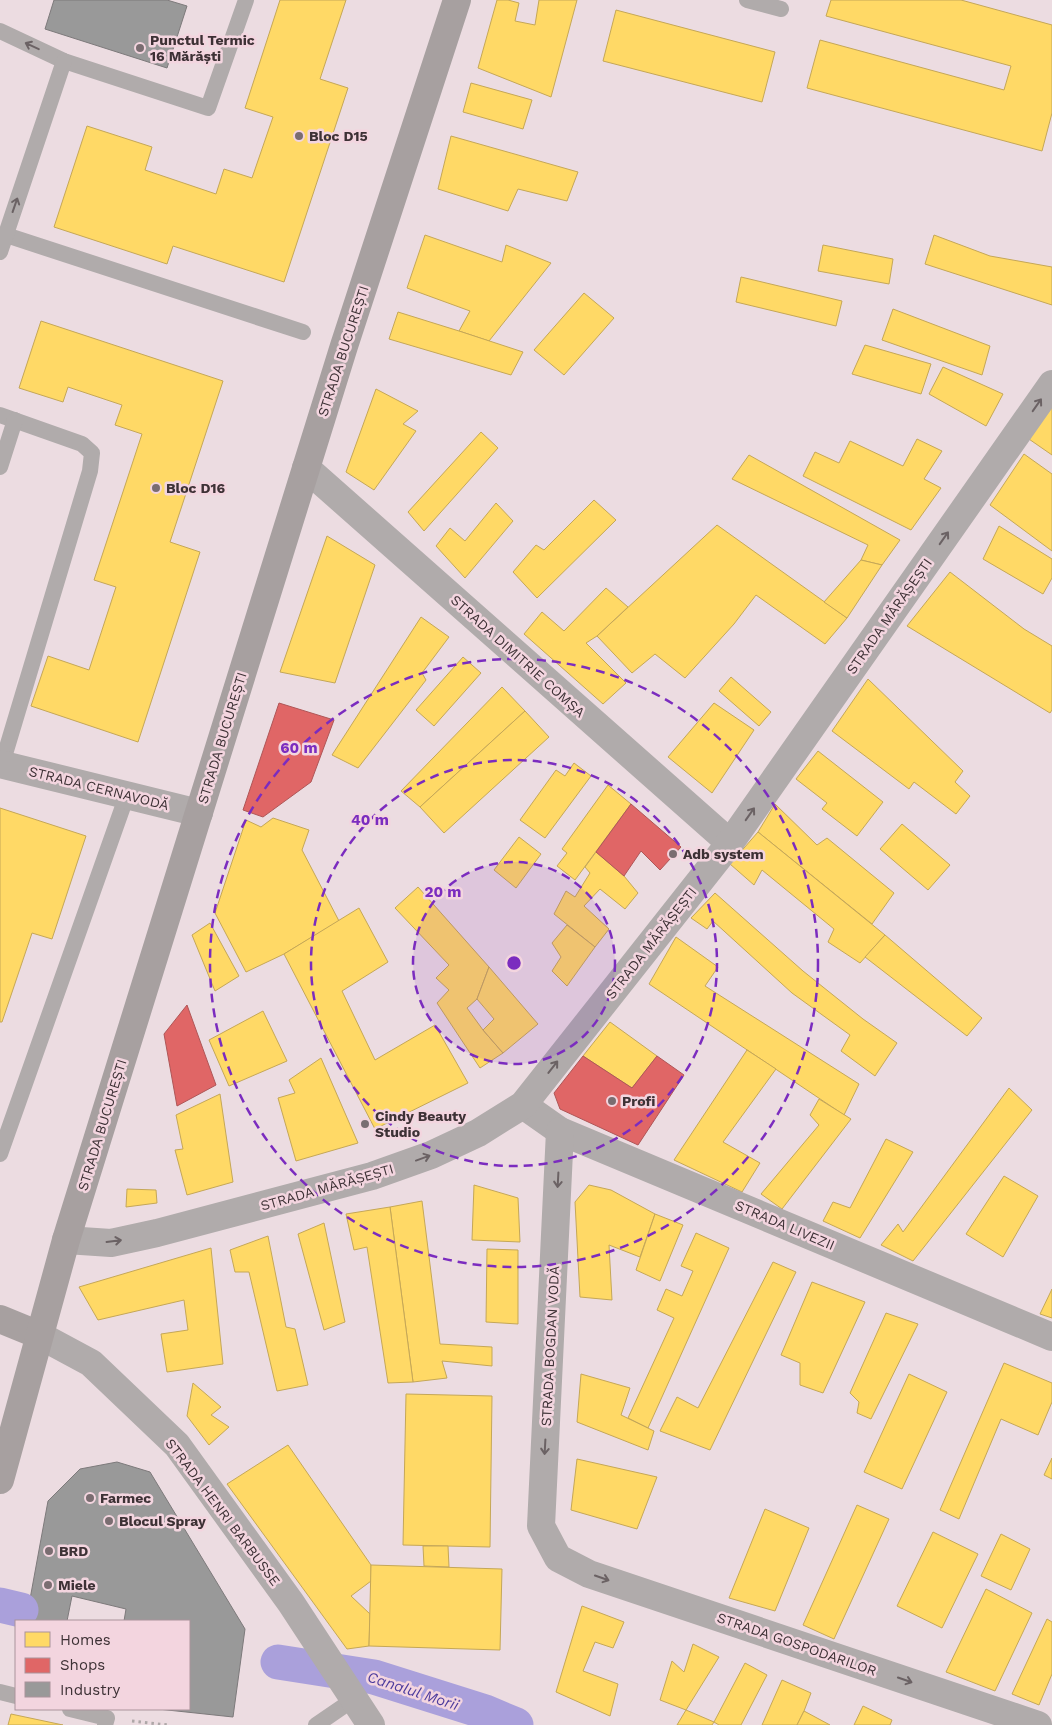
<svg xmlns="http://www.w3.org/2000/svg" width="1052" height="1725" viewBox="0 0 1052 1725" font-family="'Work Sans',sans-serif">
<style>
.homes{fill:#ffd966;stroke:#c5a757}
.shops{fill:#e06666;stroke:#af5657}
.industry{fill:#999;stroke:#7d7a7b}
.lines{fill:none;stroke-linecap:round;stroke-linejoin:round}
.canal{stroke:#aaa0db;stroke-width:35}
.path{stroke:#aea7a8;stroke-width:3;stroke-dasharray:2.5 4;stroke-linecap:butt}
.lane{stroke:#b0abab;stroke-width:16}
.street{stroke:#b0abab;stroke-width:28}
.secondary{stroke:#a7a0a0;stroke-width:28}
.oneway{stroke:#6b6264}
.ring{fill:none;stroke:#7b2cbf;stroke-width:2.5;stroke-dasharray:9 6}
.poi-dot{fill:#7a6d71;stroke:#f3d5df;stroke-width:2}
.labels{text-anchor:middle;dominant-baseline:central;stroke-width:5;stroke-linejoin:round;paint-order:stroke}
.poi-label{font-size:14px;font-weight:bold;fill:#3d3135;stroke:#f3d5df;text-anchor:start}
.street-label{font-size:14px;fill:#3d3135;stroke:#f3d5df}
.water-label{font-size:15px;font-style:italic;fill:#4d3c9d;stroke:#f3d5df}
.centre{fill:#7b2cbf;stroke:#f3d5df;stroke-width:2.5}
.ring-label{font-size:15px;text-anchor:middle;font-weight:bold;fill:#7b2cbf;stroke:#f3d5df;stroke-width:5;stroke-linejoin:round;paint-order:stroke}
</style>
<rect width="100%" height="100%" fill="#ecdce1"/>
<g class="homes">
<path d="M280 0H346L320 79 348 88 284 282 173 246 167 264 54 227 87 126 152 147 145 170 216 194 224 169 252 178 273 117 245 108Z"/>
<path d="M497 0H508L519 3 515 21 535 25 539 0H577L551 97 478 68Z"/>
<path d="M831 0H961L1052 25V113L1042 151 807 88 820 40 1004 90 1011 66 826 16Z"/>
<path d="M616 10 775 52 762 102 603 61Z"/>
<path d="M471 83 532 100 523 129 463 112Z"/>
<path d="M451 136 578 172 567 201 518 189 508 211 438 189Z"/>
<path d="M425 235 502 262 506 245 551 263 489 341 459 331 470 311 407 288Z"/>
<path d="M934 235 990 256 1052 267V305L925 264Z"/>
<path d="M823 245 893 259 889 284 818 271Z"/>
<path d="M741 277 842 301 836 326 736 302Z"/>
<path d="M584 293 614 318 564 375 534 350Z"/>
<path d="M893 309 990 346 982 375 882 340Z"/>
<path d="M398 312 459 331 523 352 511 375 389 339Z"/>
<path d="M41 321 223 381 170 542 200 552 138 742 31 706 48 656 89 670 116 587 94 580 142 434 115 425 122 405 68 387 63 402 19 388Z"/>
<path d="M865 345 931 364 921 394 852 374Z"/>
<path d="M943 367 1003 394 986 426 929 394Z"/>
<path d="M376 389 418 411 403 424 416 431 374 490 346 472Z"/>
<path d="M1052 403V455L1026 437Z"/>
<path d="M481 432 498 448 424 531 408 512Z"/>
<path d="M917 439 942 451 924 479 941 488 911 530 803 476 815 452 839 463 850 441 903 466Z"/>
<path d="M1024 454 1052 474V551L990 505Z"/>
<path d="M749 455 900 540 882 565 861 560 868 545 732 479Z"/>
<path d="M594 500 616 520 537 598 513 572 536 545 544 550Z"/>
<path d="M496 503 513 521 465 578 436 546 450 528 465 541Z"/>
<path d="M717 525 847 618 825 644 756 595 734 624 685 678 655 654 632 673 597 636Z"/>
<path d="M999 526 1052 559V578L1043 594 983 559Z"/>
<path d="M327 536 375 565 335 683 280 672Z"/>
<path d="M861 560 882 565 847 618 824 602Z"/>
<path d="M950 572 1024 629 1052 646V710L1050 713 907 626Z"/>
<path d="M606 588 628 607 597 636 586 643 626 683 603 704 524 634 542 612 564 631Z"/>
<path d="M421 617 449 637 422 673 426 680 358 768 332 755Z"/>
<path d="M463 657 481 673 434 726 416 710Z"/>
<path d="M731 677 771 712 759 726 719 691Z"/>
<path d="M868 679 963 771 955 782 970 796 956 814 914 782 909 789 832 731Z"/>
<path d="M502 687 525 711 420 807 401 791Z"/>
<path d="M714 703 754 730 712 793 668 757Z"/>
<path d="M525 711 549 737 444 833 420 807Z"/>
<path d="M818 751 883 802 857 836 822 809 827 803 796 779Z"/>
<path d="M574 763 591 776 545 838 520 820 556 770 565 776Z"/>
<path d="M608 785 631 804 575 880 557 866 567 853 562 849Z"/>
<path d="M775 804 817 845 827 838 894 893 872 924 758 832Z"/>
<path d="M0 808 86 836 52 939 32 933 2 1022H0Z"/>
<path d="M273 818 309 830 302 850 339 921 284 954 246 972 215 913 246 820 261 827Z"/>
<path d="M902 824 950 865 928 890 880 849Z"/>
<path d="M758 832 885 935 860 963 828 942 834 929 762 870 754 885 730 864Z"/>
<path d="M519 837 541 854 516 888 494 870Z"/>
<path d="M596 852 624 876 638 893 625 909 600 889 584 906 609 929 595 947 554 914 566 891 575 897 590 873 585 867Z"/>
<path d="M418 887 489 967 477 999 467 1008 483 1030 503 1053 480 1068 437 1003 449 990 436 978 449 965 395 908Z"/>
<path d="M715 893 803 971 863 1019 897 1043 875 1076 841 1051 850 1035 792 993 713 921 707 929 691 918Z"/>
<path d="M359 908 388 962 342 991 375 1060 435 1025 468 1083 375 1129 284 954Z"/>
<path d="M210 923 239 976 215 991 192 935Z"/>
<path d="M567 925 595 947 567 986 552 971 561 957 552 943Z"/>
<path d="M885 935 982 1018 967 1036 865 957Z"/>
<path d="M676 937 718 967 705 986 859 1084 844 1115 649 984Z"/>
<path d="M489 967 538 1024 503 1053 483 1030 494 1019 477 999Z"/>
<path d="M263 1011 287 1061 229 1086 209 1040Z"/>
<path d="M610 1022 657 1056 632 1088 583 1056Z"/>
<path d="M747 1050 776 1069 723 1142 760 1163 742 1192 674 1160Z"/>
<path d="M321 1058 358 1143 296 1161 278 1098 295 1093 289 1080Z"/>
<path d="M1009 1088 1032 1110 913 1261 881 1245 898 1224 903 1232Z"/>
<path d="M220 1094 233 1182 187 1195 175 1150 183 1149 176 1115Z"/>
<path d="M819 1099 851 1119 782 1209 761 1194 819 1125 810 1115Z"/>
<path d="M886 1139 913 1152 860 1238 823 1221 833 1202 850 1208Z"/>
<path d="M1004 1176 1038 1196 1003 1257 966 1234Z"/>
<path d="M474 1185 518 1198 520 1242 472 1240Z"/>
<path d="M589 1185 611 1190 655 1214 640 1257 609 1245 612 1300 580 1297 575 1202Z"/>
<path d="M127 1189 156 1190 157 1203 126 1207Z"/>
<path d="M422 1201 440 1344 492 1347V1366L442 1361 447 1378 413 1382 390 1207Z"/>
<path d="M390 1207 413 1382 388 1383 367 1247 354 1250 346 1214Z"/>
<path d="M655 1214 683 1225 660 1281 636 1270Z"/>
<path d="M324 1223 345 1322 324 1330 298 1234Z"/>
<path d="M696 1233 729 1248 648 1428 628 1418 674 1318 657 1310 666 1289 682 1296 693 1271 681 1266Z"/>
<path d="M268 1236 286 1327 295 1329 308 1385 277 1391 249 1272H235L230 1250Z"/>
<path d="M211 1248 223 1364 167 1372 161 1334 188 1330 184 1300 98 1320 79 1287Z"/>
<path d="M487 1249 518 1250V1324L486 1322Z"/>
<path d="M773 1262 796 1272 710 1450 660 1431 677 1397 698 1408Z"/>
<path d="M812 1282 865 1302 823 1393 800 1385V1363L781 1355Z"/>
<path d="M1052 1289V1318L1040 1314Z"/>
<path d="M886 1313 918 1324 871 1419 857 1413 859 1402 850 1393Z"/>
<path d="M1004 1363 1052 1383V1402L1038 1435 1001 1419 959 1519 940 1510Z"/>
<path d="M581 1374 630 1388 621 1415 654 1431 648 1450 577 1422Z"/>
<path d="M909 1374 947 1392 902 1489 864 1472Z"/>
<path d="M193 1383 221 1407 211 1415 229 1427 209 1445 187 1416Z"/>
<path d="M406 1394 492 1396 490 1547 403 1545Z"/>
<path d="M288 1445 371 1565V1581L351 1596 370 1614 369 1646 347 1649 227 1484Z"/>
<path d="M1052 1458V1479L1044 1475Z"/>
<path d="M577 1459 657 1477 637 1529 571 1510Z"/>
<circle cx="109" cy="1522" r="53"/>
<path d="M857 1505 889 1519 834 1639 803 1625Z"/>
<path d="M765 1509 809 1528 775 1611 729 1598Z"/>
<path d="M933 1532 978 1554 942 1628 897 1606Z"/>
<path d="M1001 1534 1030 1549 1011 1590 981 1576Z"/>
<path d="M423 1546H448L449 1567 424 1566Z"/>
<path d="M371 1565 502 1569 500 1650 369 1646Z"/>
<path d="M986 1589 1032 1613 995 1691 946 1672Z"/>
<path d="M582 1606 624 1622 613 1648 595 1642 583 1671 618 1684 610 1716 556 1692Z"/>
<path d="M1047 1619 1052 1622V1674L1039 1705 1012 1694Z"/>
<path d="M693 1644 719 1657 686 1710 660 1700 672 1661 684 1672Z"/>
<path d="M745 1663 767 1675 741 1725H719L714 1722Z"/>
<path d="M782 1680 811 1693 804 1711 797 1725H762Z"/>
<path d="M863 1706 892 1720 890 1725H854Z"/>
<path d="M686 1710 714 1722 712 1725H677Z"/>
<path d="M804 1711 830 1725H797Z"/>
<path d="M11 1714 63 1725H8Z"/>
</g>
<g class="shops">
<path d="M279 703 334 720 311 782 263 817 243 810Z"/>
<path d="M631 804 681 847 660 870 641 851 624 876 596 852Z"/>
<path d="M187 1005 216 1085 177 1106 164 1034Z"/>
<path d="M583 1056 632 1088 657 1056 684 1075 638 1145 560 1109 554 1093Z"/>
</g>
<g class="industry">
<path d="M54 0H167L187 6 167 68 45 29Z"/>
<path d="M117 1462 150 1472 245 1629 233 1717 158 1709H189V1621H124L126 1609 72 1596 67 1621H26L48 1501 80 1469Z"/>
</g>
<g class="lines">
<g class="canal">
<path d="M0 1605 21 1610"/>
<path d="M278 1662 374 1677 485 1712 516 1725"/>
</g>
<path class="path" d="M132 1721 168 1725"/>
<g class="lane">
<path d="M747 0 781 9"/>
<path d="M0 31 64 61 208 108 246 0"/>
<path d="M6 235 303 332"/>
<path d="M0 252 64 61"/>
<path d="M0 415 82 444 92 453 90 471 2 764"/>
<path d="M0 467 15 420"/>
<path d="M0 1154 127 795"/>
<path d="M0 1692 16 1696"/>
<path d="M70 1709 107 1718 105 1725"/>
<path d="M316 1725 354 1699"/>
</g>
<g class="street">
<path d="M306 468 730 843"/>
<path d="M0 764 199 813"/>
<path d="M523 1105 560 1131 1052 1337"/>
<path d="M560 1131 541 1526 558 1558 589 1574 1038 1725"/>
<path d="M66 1240 111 1243 157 1233 372 1176 431 1155 478 1133 523 1105 730 843 1052 384"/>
<path d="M39 1335 91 1363 177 1445 291 1603 371 1725"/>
</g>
<g class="secondary">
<path d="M0 1319 39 1335"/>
<path d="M0 1480 66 1240 344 346 457 0"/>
</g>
</g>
<defs><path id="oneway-shaft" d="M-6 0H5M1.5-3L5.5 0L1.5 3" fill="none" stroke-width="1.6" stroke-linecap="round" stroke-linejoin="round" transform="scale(1.25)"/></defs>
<g class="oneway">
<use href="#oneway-shaft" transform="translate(32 46) rotate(-155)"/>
<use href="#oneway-shaft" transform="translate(15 205) rotate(-71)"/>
<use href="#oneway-shaft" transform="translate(1037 405) rotate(-55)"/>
<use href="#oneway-shaft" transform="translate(944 538) rotate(-55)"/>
<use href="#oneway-shaft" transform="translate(750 814) rotate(-55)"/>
<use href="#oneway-shaft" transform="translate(553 1067) rotate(-52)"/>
<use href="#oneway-shaft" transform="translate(423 1158) rotate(-20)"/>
<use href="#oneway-shaft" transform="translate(558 1180) rotate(93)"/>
<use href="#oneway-shaft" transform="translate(114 1241) rotate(-7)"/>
<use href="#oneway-shaft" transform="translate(545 1447) rotate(93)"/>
<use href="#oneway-shaft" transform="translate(602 1578) rotate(19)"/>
<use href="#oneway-shaft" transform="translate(905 1680) rotate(19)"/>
</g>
<circle cx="514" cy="963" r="101" fill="#7b2cbf" fill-opacity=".12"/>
<g class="ring">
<circle cx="514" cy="963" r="101"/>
<circle cx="514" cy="963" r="203"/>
<circle cx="514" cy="963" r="304"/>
</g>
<g class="poi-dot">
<circle cx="140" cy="48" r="5"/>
<circle cx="299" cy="136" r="5"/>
<circle cx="156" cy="488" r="5"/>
<circle cx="673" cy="854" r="5"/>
<circle cx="612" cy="1101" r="5"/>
<circle cx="365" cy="1124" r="5"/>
<circle cx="90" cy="1498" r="5"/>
<circle cx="109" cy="1521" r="5"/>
<circle cx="49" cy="1551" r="5"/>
<circle cx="48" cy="1585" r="5"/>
</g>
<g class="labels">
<g class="poi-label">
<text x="150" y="40">Punctul Termic<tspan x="150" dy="16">16 Mărăști</tspan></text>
<text x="309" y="136">Bloc D15</text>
<text x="166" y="488">Bloc D16</text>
<text x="683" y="854">Adb system</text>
<text x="622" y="1101">Profi</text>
<text x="375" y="1116">Cindy Beauty<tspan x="375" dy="16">Studio</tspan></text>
<text x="100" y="1498">Farmec</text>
<text x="119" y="1521">Blocul Spray</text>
<text x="59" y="1551">BRD</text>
<text x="58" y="1585">Miele</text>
</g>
<g class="street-label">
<text transform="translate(343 351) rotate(-72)">STRADA BUCUREȘTI</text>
<text transform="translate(889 616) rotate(-55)">STRADA MĂRĂȘEȘTI</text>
<text transform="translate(518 656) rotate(42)">STRADA DIMITRIE COMȘA</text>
<text transform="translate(222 738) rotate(-73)">STRADA BUCUREȘTI</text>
<text transform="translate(99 788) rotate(14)">STRADA CERNAVODĂ</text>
<text transform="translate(651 943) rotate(-52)">STRADA MĂRĂȘEȘTI</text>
<text transform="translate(102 1125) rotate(-73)">STRADA BUCUREȘTI</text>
<text transform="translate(327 1187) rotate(-16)">STRADA MĂRĂȘEȘTI</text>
<text transform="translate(785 1225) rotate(23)">STRADA LIVEZII</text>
<text transform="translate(550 1346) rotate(-87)">STRADA BOGDAN VODĂ</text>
<text transform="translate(223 1512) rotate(53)">STRADA HENRI BARBUSSE</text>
<text transform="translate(797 1644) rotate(19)">STRADA GOSPODARILOR</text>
</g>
<g class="water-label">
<text transform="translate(413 1691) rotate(18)">Canalul Morii</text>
</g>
</g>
<circle cx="514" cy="963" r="8" class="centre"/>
<g class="ring-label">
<text x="299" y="753">60 m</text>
<text x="370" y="825">40 m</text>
<text x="443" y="897">20 m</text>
</g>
<rect x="15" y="1620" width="175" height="90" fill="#f3d5df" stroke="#aa939b"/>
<rect x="25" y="1632" width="25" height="15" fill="#ffd966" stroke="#aa939b"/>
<text x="60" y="1645" font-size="15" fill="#3d3135">Homes</text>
<rect x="25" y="1658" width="25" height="15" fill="#e06666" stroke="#aa939b"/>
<text x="60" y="1670" font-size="15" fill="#3d3135">Shops</text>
<rect x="25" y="1682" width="25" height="15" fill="#999999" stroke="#aa939b"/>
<text x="60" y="1695" font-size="15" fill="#3d3135">Industry</text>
</svg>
